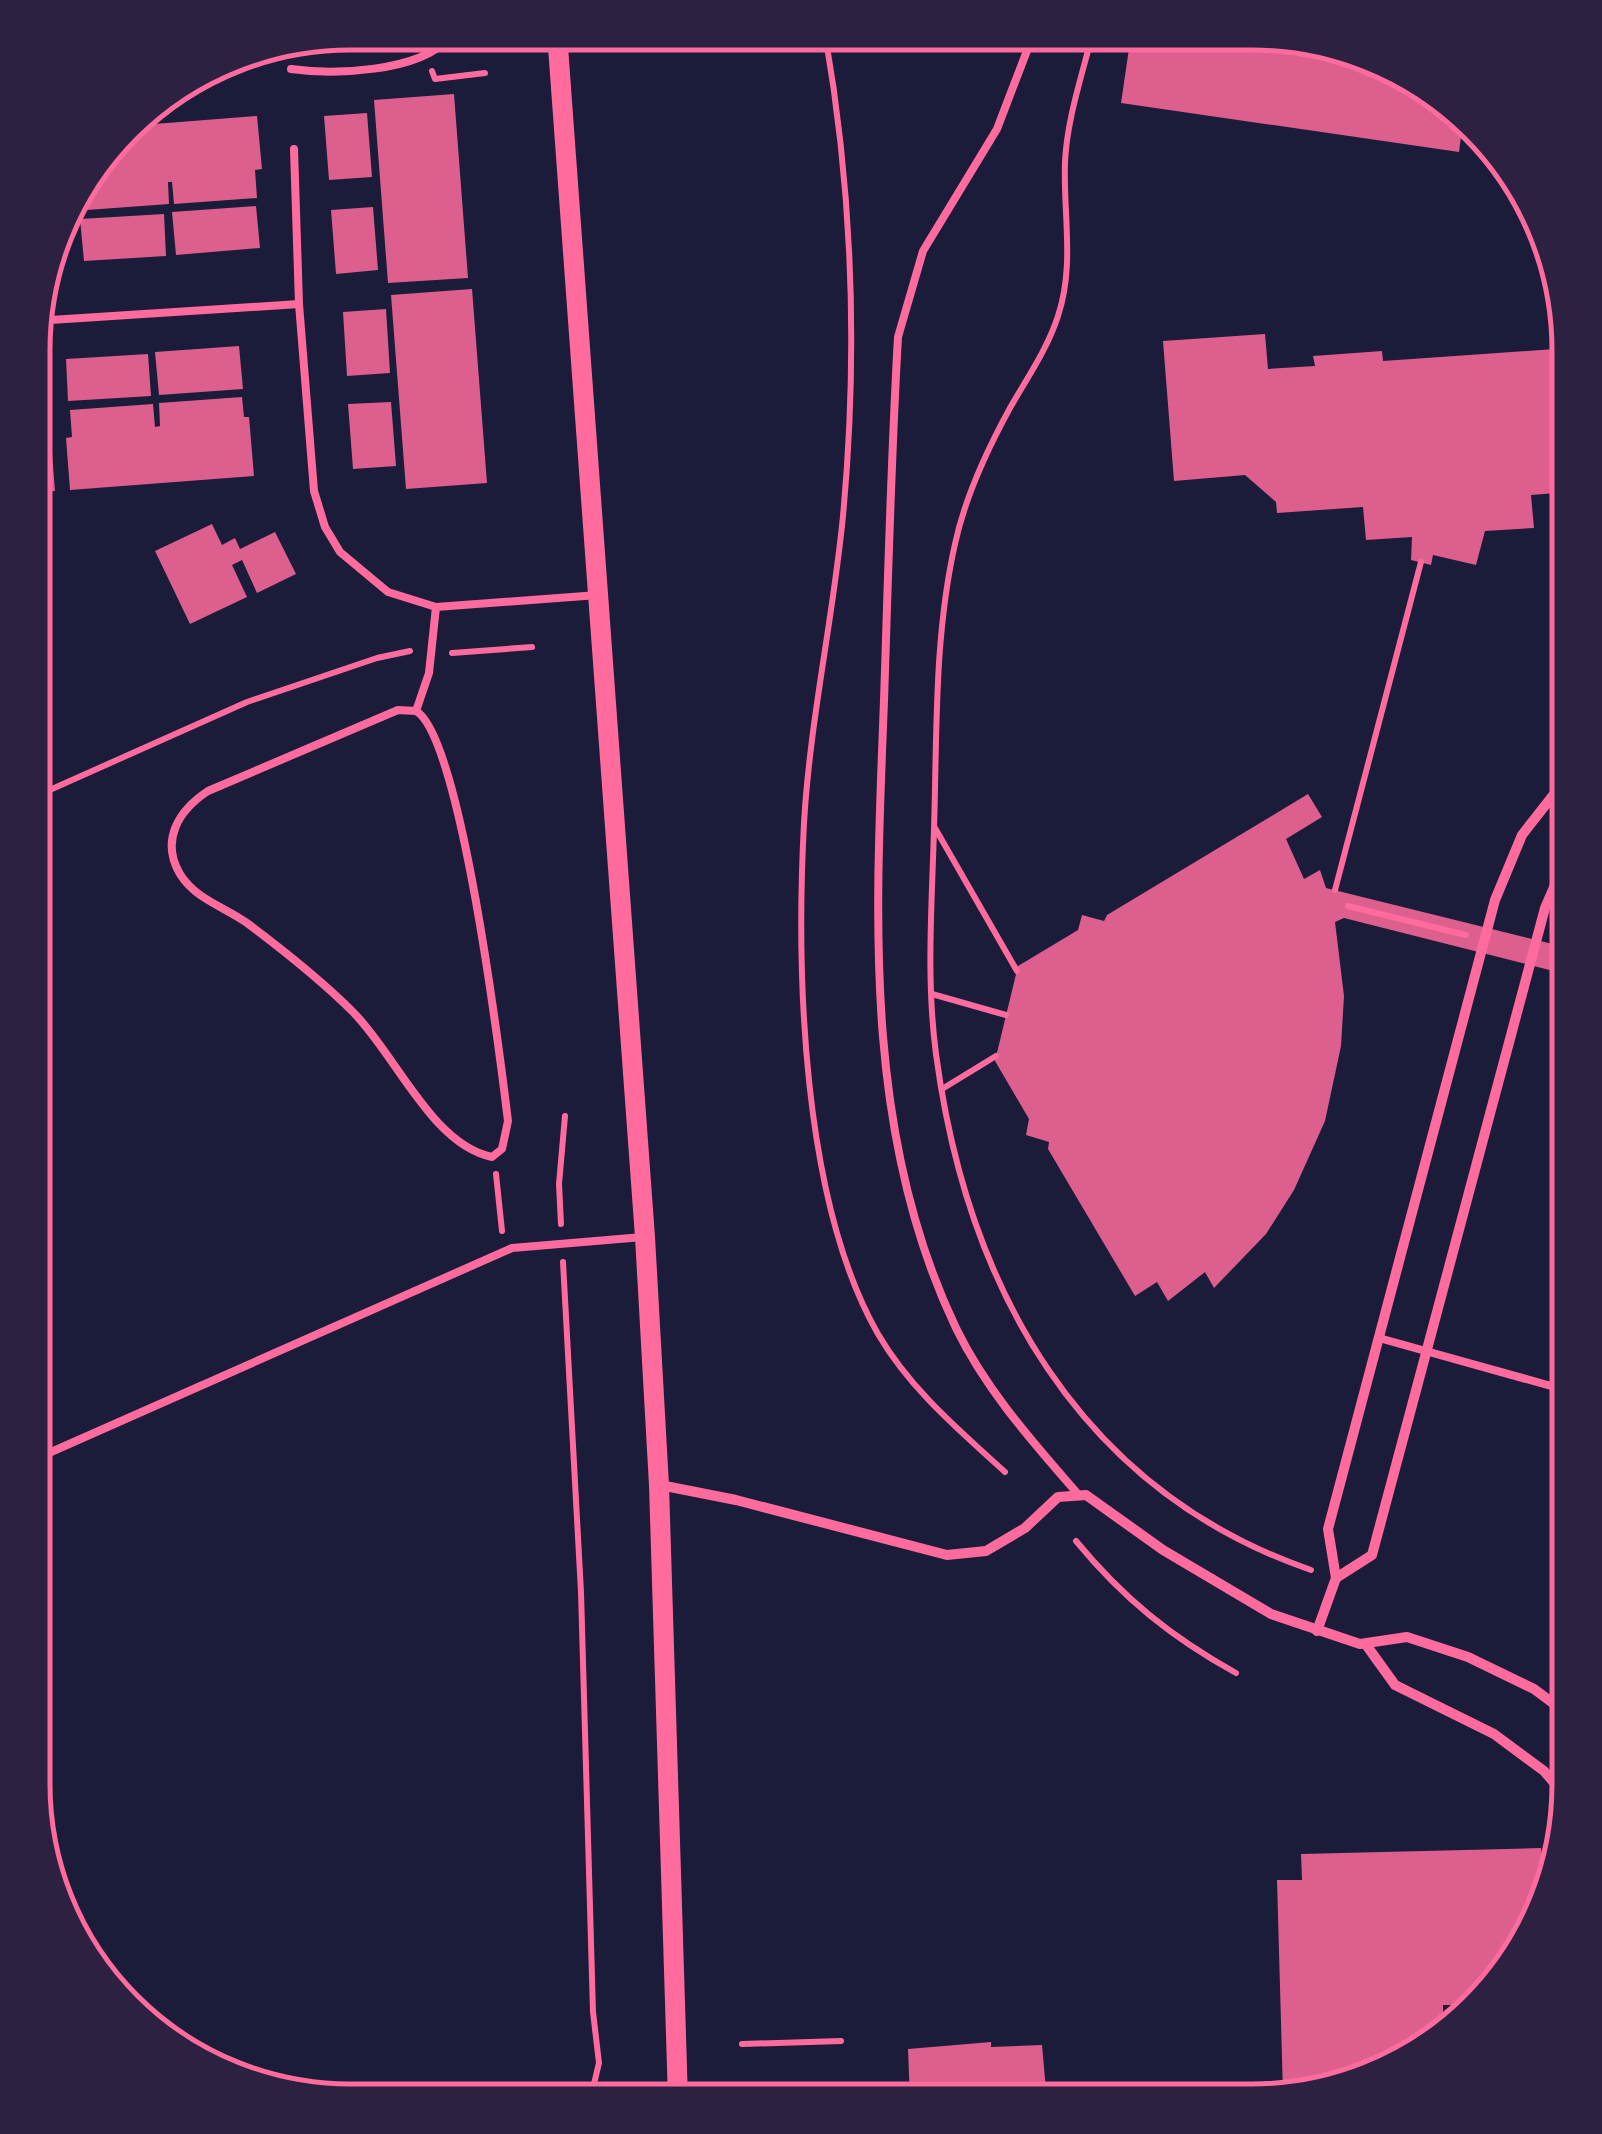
<svg xmlns="http://www.w3.org/2000/svg" width="1602" height="2134" viewBox="0 0 1602 2134" font-family="'Noto Sans',sans-serif">
<style>
.building{fill:#dd5f8e}
.lines{fill:none;stroke-linecap:round;stroke-linejoin:round}
.path{stroke:#ff6b9d;stroke-width:6}
.service{stroke:#ff6b9d;stroke-width:8}
.minor{stroke:#ff6b9d;stroke-width:10}
.secondary{stroke:#ff6b9d;stroke-width:20}
.rim{fill:none;stroke:#ff6b9d;stroke-width:5}
</style>
<rect width="100%" height="100%" fill="#1b1b3a"/>
<g class="building">
<path d="M353 33H426L427 41 354 46Z"/>
<path d="M1131 35H1294L1445 98 1463 121 1459 152 1121 103Z"/>
<path d="M454 94 468 278 388 283 374 100Z"/>
<path d="M367 113 372 177 329 180 324 116Z"/>
<path d="M257 116 262 169 255 170 257 198 174 204 172 182H168L169 204 87 210 84 180 129 126Z"/>
<path d="M256 206 260 248 176 255 172 212Z"/>
<path d="M373 207 378 270 336 274 331 210Z"/>
<path d="M164 214 166 256 84 261 80 219Z"/>
<path d="M472 289 487 483 406 489 391 295Z"/>
<path d="M386 309 390 373 347 376 343 312Z"/>
<path d="M1265 334 1268 369 1315 366 1313 356 1382 351 1383 361 1569 348V492L1531 495 1534 528 1485 531 1476 565 1433 555 1431 565 1411 560 1412 537 1366 540 1363 507 1277 513 1276 502 1245 475 1174 481 1163 341Z"/>
<path d="M239 346 243 389 159 395 155 352Z"/>
<path d="M148 354 151 396 68 401 66 359Z"/>
<path d="M42 361 45 403 35 404V362Z"/>
<path d="M242 397 244 417H249L254 476 70 490 66 438 72 437 70 410 153 404 155 427 160 426 159 403Z"/>
<path d="M391 402 396 466 353 469 348 404Z"/>
<path d="M42 411 44 441 51 440 55 491 35 492V412Z"/>
<path d="M212 524 222 545 235 538 240 549 275 532 296 574 257 593 242 560 232 565 247 597 190 624 155 551Z"/>
<path d="M1308 794 1322 817 1286 839 1304 879 1320 870 1326 888 1569 948V975L1344 918 1335 922 1344 996 1341 1046 1325 1121 1294 1190 1266 1234 1214 1288 1205 1272 1168 1301 1157 1282 1135 1296 1048 1149 1049 1142 1026 1135 1029 1119 995 1061 1018 966 1078 930 1082 915 1104 921 1107 915Z"/>
<path d="M1541 1848 1545 1874 1516 1961 1457 2012V2005H1443V2024L1393 2068 1283 2094 1277 1880H1302L1301 1854Z"/>
<path d="M991 2042V2047L1042 2045 1047 2101H910L908 2049Z"/>
</g>
<g class="lines">
<g class="path">
<path d="M825 34C853 194 858 354 843 516 833 619 810 720 804 823 796 974 802 1201 878 1334 910 1389 959 1430 1005 1472"/>
<path d="M1092 35C1082 76 1067 119 1065 162 1063 214 1075 265 1058 316 1047 350 1027 378 1010 408 987 450 965 497 955 544 934 637 937 734 934 829 932 903 926 979 936 1054 967 1287 1079 1490 1311 1570"/>
<path d="M344 48H348L347 33"/>
<path d="M432 71 435 79 485 73"/>
<path d="M452 653 532 647"/>
<path d="M34 797 247 702 377 658 410 651"/>
<path d="M935 828 1017 971"/>
<path d="M1335 890 1421 562"/>
<path d="M1348 906 1466 935"/>
<path d="M932 994 1006 1015"/>
<path d="M942 1089 996 1056"/>
<path d="M496 1174 502 1231"/>
<path d="M561 1224 559 1184 565 1116"/>
<path d="M563 1262 581 1592 593 2012 599 2063 593 2088 600 2100"/>
<path d="M1076 1541C1123 1598 1171 1637 1236 1673"/>
<path d="M742 2044 841 2041"/>
</g>
<g class="service">
<path d="M1033 35 997 129 923 251 898 337C891 459 888 580 884 701 876 912 862 1132 956 1328 986 1390 1032 1441 1077 1493"/>
<path d="M291 69C334 75 418 72 448 39L446 33"/>
<path d="M294 149 299 304 314 491 325 527 340 552 388 592 436 607 598 595"/>
<path d="M35 321 299 304"/>
<path d="M416 711C461 736 500 1056 508 1121L502 1149 492 1157C432 1145 396 1055 353 1012 321 980 283 950 247 923 225 907 195 899 180 874 160 840 179 810 208 791L398 710 416 711 429 673 436 607"/>
<path d="M1379 1338 1569 1391"/>
<path d="M33 1460 512 1248 643 1237"/>
</g>
<g class="minor">
<path d="M660 1485 736 1500 947 1555 986 1551 1025 1528 1058 1497 1086 1495 1163 1550 1271 1614 1360 1644 1407 1637 1468 1657 1534 1689 1569 1715"/>
<path d="M1336 1578 1372 1555 1545 908 1569 853"/>
<path d="M1317 1631 1336 1578 1328 1529 1495 900 1522 835 1569 775"/>
<path d="M1367 1646 1395 1685 1494 1734 1544 1771 1569 1800"/>
</g>
<path class="secondary" d="M557 33 645 1237 659 1485 678 2100"/>
</g>
<path d="M0 0H1602V2134H0ZM350 50H1252A300 300 0 0 1 1552 350V1784A300 300 0 0 1 1252 2084H350A300 300 0 0 1 50 1784V350A300 300 0 0 1 350 50Z" fill="#2d2142" fill-rule="evenodd"/>
<path class="rim" d="M350 50H1252A300 300 0 0 1 1552 350V1784A300 300 0 0 1 1252 2084H350A300 300 0 0 1 50 1784V350A300 300 0 0 1 350 50Z"/>
</svg>
